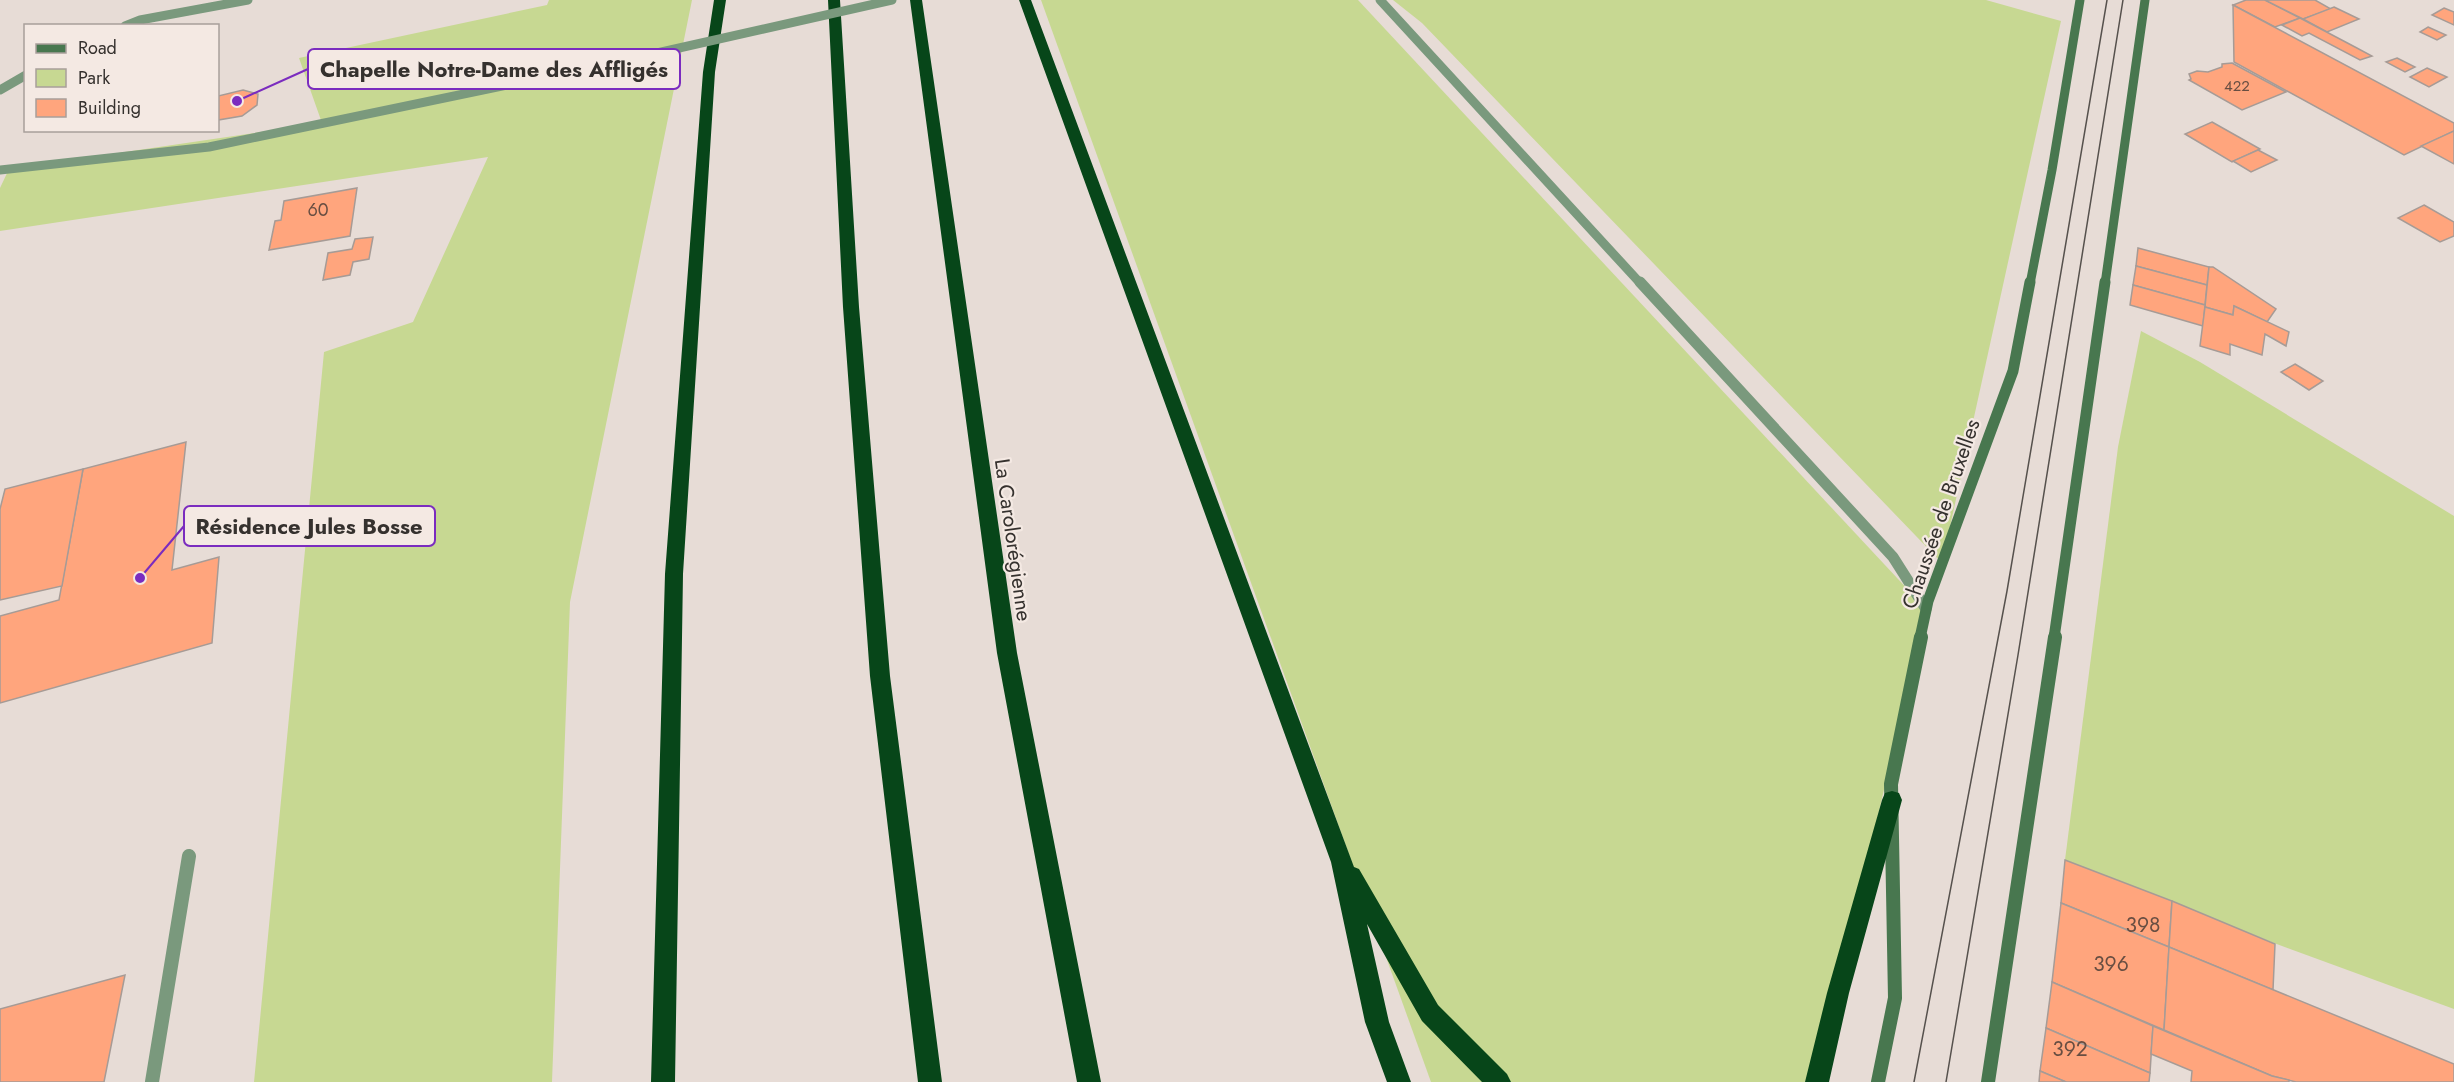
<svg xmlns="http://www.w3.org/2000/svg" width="2454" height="1082" viewBox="0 0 2454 1082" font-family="Jost,sans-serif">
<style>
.green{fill:#c7d892}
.building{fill:#ffa57d;stroke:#a69b96;stroke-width:1.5}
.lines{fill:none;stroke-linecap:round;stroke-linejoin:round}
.lane{stroke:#7a997d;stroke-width:14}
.street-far1{stroke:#7a997d;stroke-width:9}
.street{stroke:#7a997d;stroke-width:11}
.secondary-far2{stroke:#48774f;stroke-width:9}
.secondary-far1{stroke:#48774f;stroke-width:11}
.secondary{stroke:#48774f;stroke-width:14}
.highway{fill:#074619;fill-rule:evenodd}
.tram{stroke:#56514d;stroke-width:1.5}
.street-bridge{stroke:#7a997d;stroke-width:9}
.labels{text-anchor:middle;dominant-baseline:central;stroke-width:4.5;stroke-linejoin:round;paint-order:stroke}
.far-number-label{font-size:15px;fill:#684e42}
.number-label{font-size:18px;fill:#684e42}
.street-label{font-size:21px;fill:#35312e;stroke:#f4e9e3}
.near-number-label{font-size:21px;fill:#684e42}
.leader{fill:none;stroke:#7b2cbf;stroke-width:2}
.callout-dot{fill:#7b2cbf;stroke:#f4e9e3;stroke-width:2}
.callout{fill:#f4e9e3;stroke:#7b2cbf;stroke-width:2}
.callout-label{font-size:22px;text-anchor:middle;font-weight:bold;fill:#35312e}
</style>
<rect width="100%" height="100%" fill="#e7dcd6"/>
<g class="green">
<path d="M549 0H692L570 602 552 1082H254L324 352 413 322 488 157 0 231V188L9 169 322 123 299 58 547 5Z"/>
<path d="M1041 0H1358L1926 609 1816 1082H1431Z"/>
<path d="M1393 0H1986L2061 21 1942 563 1422 23Z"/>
<path d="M2141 331 2200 362 2454 516V1009L2274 943 2065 860 2118 447Z"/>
</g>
<g class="building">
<path d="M2246 0H2265L2300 18 2275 27 2233 5Z"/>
<path d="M2265 0H2315L2331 9 2303 19Z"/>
<path d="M2233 5 2454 123V131L2404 155 2234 62Z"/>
<path d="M2334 7 2359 19 2327 32 2303 19Z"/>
<path d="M2444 8 2454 12V25L2432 15Z"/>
<path d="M2300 18 2355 47 2372 56 2360 60 2309 33 2302 36 2282 25Z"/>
<path d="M2428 27 2446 35 2437 40 2420 32Z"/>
<path d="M2397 58 2415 67 2405 72 2386 62Z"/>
<path d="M2232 63 2286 92 2242 110 2189 80 2191 79 2189 74 2197 71 2208 72 2222 67V64Z"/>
<path d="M2427 68 2447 77 2429 87 2410 77Z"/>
<path d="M243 90 258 94 257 105 242 116 218 120V96Z"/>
<path d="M2212 122 2260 149 2232 162 2185 134Z"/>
<path d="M2454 131V164L2421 146Z"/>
<path d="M2258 150 2277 160 2251 172 2233 161Z"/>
<path d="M357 188 350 236 269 250 275 221 281 220 284 201Z"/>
<path d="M2424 205 2454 222V236L2440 242 2398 218Z"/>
<path d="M373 237 369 259 353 262 350 275 323 280 328 253 352 249 355 239Z"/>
<path d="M2138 248 2209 267 2207 285 2136 266Z"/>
<path d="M2136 266 2207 285 2205 305 2133 285Z"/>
<path d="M2209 267H2213L2276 309 2267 322 2234 306 2233 315 2205 307Z"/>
<path d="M2133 285 2205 305 2203 326 2130 305Z"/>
<path d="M2234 306 2289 332 2286 346 2265 334 2262 355 2230 344V355L2200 346 2205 307 2233 315Z"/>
<path d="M2295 364 2323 381 2309 390 2281 372Z"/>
<path d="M186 442 172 570 219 557 212 643 0 703V616L59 600 83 469Z"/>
<path d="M83 469 62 586 0 600V509L5 489Z"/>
<path d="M2065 860 2172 901 2169 947 2061 903Z"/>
<path d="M2172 901 2275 944 2273 990 2169 947Z"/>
<path d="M2061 903 2169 947 2164 1030 2052 982Z"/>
<path d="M2169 947 2454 1064V1082H2296L2272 1076 2164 1030Z"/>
<path d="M125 975 104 1082H0V1009Z"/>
<path d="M2052 982 2153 1026 2150 1073 2046 1028Z"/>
<path d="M2153 1026 2272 1076 2289 1080V1082H2191L2192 1071 2151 1054Z"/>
<path d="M2046 1028 2150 1073 2149 1082H2066L2040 1071Z"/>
<path d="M2040 1071 2066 1082H2039Z"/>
</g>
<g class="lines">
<path class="lane" d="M152 1082 189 856"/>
<g class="street-far1">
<path d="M1380 0 1641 284"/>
<path d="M125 26 140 20 248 0"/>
<path d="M0 90 26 75"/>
<path d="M0 170 209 147 608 64"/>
</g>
<path class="street" d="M1640 282 1893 557 1926 609"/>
<g class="secondary-far2">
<path d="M2030 284 2052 170 2080 0"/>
<path d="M2105 284 2145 0"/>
</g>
<g class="secondary-far1">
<path d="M1920 638 1928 601 2013 371 2030 282"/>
<path d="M2054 638 2105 282"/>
</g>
<g class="secondary">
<path d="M1878 1082 1895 998 1891 784 1921 637"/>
<path d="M1988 1082 2055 637"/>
</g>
<g class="highway">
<path d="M714 0H726L715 72 683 574 675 1082H651L665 574 703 72Z"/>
<path d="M828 0H840L859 307 890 676 942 1082H918L870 676 843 307Z"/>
<path d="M910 0H922L1017 653 1101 1082H1077L997 653Z"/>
<path d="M1019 0H1031L1354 867 1359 869 1438 1005 1507 1074 1511 1082H1482L1422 1021 1367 924 1389 1022 1411 1082H1387L1365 1022 1331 862Z"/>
<path d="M1892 791 1899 793 1902 800 1849 993 1829 1082H1805L1827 993 1882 800 1885 793Z"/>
</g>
<g class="tram">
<path d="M1914 1082 2007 591 2107 0"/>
<path d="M1946 1082 2018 655 2123 0"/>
</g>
<path class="street-bridge" d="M608 64 892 0"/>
</g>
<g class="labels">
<g class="far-number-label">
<text x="2237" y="86">422</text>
</g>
<g class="number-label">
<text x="318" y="210">60</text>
</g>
<g class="street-label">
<text transform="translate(1941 514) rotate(-71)">Chaussée de Bruxelles</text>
<text transform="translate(1013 540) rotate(82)">La Carolorégienne</text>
</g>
<g class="near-number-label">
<text x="2143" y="925">398</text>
<text x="2111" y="964">396</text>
<text x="2070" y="1049">392</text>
</g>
</g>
<path class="leader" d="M237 101L308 69M140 578L184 526"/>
<g class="callout-dot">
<circle cx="237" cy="101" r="6"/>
<circle cx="140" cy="578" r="6"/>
</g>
<g class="callout">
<rect x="308" y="49" width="372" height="40" rx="6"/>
<rect x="184" y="506" width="251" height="40" rx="6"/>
</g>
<g class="callout-label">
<text x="494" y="77">Chapelle Notre-Dame des Affligés</text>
<text x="309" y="534">Résidence Jules Bosse</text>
</g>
<rect x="24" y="24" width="195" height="108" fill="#f4e9e3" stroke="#a89f9b" stroke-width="1.5"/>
<rect x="36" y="44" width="30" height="9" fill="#48774f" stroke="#a89f9b" stroke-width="1.5"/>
<text x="78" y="54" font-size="18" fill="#35312e">Road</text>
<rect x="36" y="69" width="30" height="18" fill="#c7d892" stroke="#a89f9b" stroke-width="1.5"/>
<text x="78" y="84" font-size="18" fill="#35312e">Park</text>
<rect x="36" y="99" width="30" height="18" fill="#ffa57d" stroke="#a89f9b" stroke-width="1.5"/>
<text x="78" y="114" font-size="18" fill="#35312e">Building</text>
</svg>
